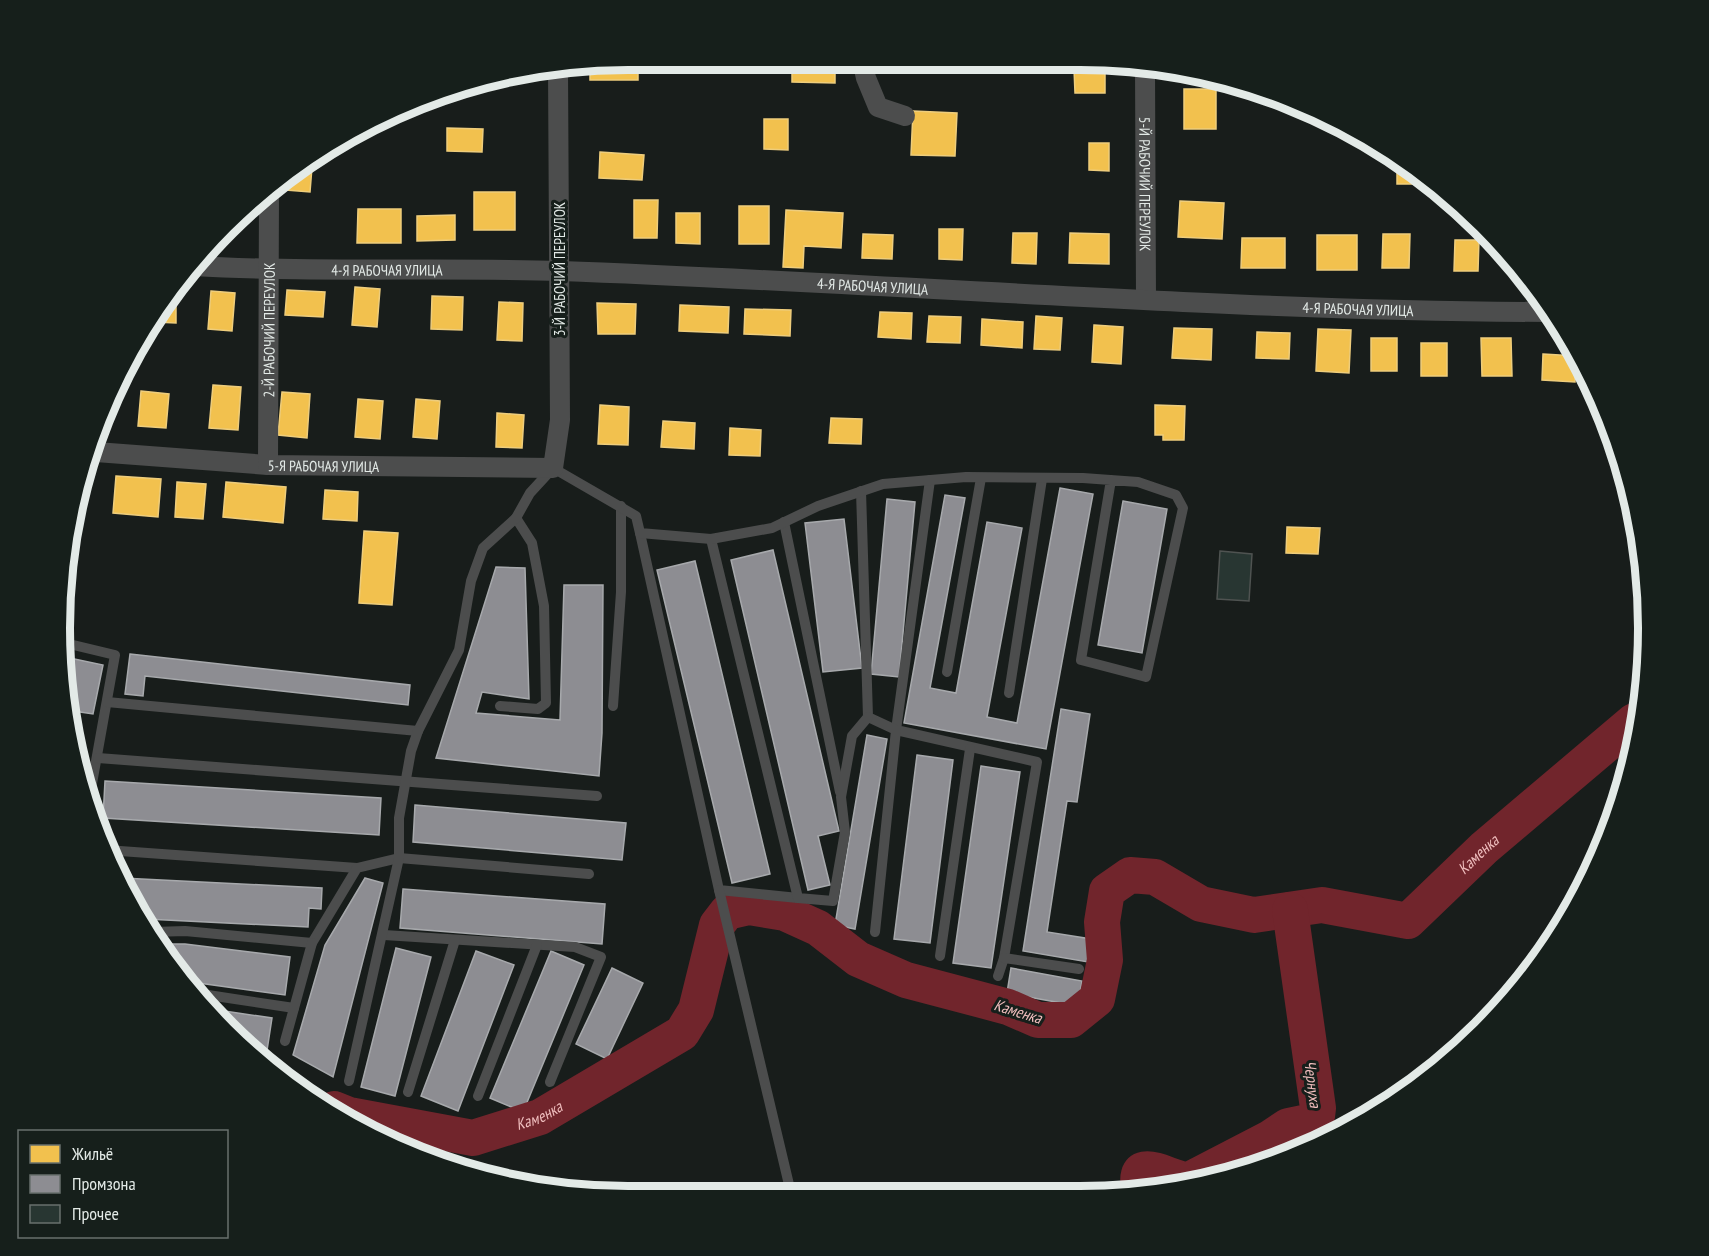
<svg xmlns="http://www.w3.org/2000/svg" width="1709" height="1256" viewBox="0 0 1709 1256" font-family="'PT Sans Narrow',sans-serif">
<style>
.homes{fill:#f2c14e;stroke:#eecd7c;stroke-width:1.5}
.industry{fill:#8d8d92;stroke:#a7a9ac;stroke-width:1.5}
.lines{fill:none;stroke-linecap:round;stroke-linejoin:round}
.river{stroke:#71252c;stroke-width:36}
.building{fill:#283632;stroke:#4f5351;stroke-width:1.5}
.lane{stroke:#4c4d4d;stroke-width:10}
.street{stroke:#4c4d4d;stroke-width:20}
.labels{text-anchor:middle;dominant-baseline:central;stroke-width:6;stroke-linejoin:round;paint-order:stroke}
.street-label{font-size:15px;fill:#e3eae7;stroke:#161f1b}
.water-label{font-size:16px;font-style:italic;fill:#efbdbd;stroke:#161f1b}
.rim{fill:none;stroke:#e3eae7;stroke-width:8}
</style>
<rect width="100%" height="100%" fill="#181d1b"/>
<g class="homes">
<path d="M638 60V80H590V65Z"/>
<path d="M792 60H835V83L792 82Z"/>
<path d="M889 60H926V66H917V72L889 71Z"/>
<path d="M1074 69H1105V93H1075Z"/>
<path d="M519 74V81L494 82V78Z"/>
<rect x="1184" y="89" width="32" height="40"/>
<path d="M913 111 957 113 955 156 911 155Z"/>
<path d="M764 119H788V150L764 149Z"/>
<path d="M447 128 483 129 482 152 447 151Z"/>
<path d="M1089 143H1109V171L1089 170Z"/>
<path d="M600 152 644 155 642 180 599 178Z"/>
<path d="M313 155 310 192 286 190 287 178Z"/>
<path d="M1402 160 1427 184H1397V161Z"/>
<rect x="474" y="192" width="41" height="38"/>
<path d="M634 200H658L657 238H634Z"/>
<path d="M1180 201 1224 203 1222 239 1178 237Z"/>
<rect x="739" y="206" width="30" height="38"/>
<path d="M358 209H401V243H357Z"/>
<path d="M786 210 843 213 841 248 804 246 803 268 783 267Z"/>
<path d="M676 213H700V244L676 243Z"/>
<path d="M455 215V240L417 241V216Z"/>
<path d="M939 229H963L962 260 939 259Z"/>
<path d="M1013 233H1037L1036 264 1012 263Z"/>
<path d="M1070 233 1109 234V264L1069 263Z"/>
<path d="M863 234 893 235 892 259 862 258Z"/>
<path d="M1383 234H1410L1409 268H1382Z"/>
<rect x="1317" y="235" width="40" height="35"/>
<path d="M1242 238H1285V268H1241Z"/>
<path d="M1455 240H1479L1478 271H1454Z"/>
<path d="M355 287 380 289 377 327 352 325Z"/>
<path d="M287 290 325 292 323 317 285 315Z"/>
<path d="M176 291V323L155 322Z"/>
<path d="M211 291 235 293 232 331 208 329Z"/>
<path d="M432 296 463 297 462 330 431 329Z"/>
<path d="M499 302 523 303 522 341 497 340Z"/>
<path d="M597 303 636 304 635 334H598Z"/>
<path d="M680 305 729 307 728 333 679 331Z"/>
<path d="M745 309 791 310 790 336 744 334Z"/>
<path d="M880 312 912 313 911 339 878 337Z"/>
<path d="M929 316 961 317 960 343 927 342Z"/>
<path d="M1036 316 1062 318 1060 350 1034 349Z"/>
<path d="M982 319 1023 322 1022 348 981 345Z"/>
<path d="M1094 325 1123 327 1121 364 1092 362Z"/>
<path d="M1174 328 1212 329 1211 360 1172 358Z"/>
<path d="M1318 329 1351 330 1349 373 1316 371Z"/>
<path d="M1257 332 1290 333 1289 359 1256 358Z"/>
<rect x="1371" y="338" width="26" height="33"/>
<path d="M1481 338H1511L1512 376H1482Z"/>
<rect x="1421" y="343" width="26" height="33"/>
<path d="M1543 354 1576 356 1575 382 1542 380Z"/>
<path d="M213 385 241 387 238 430 209 428Z"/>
<path d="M141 391 169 394 166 428 138 426Z"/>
<path d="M282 392 310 394 307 438 278 435Z"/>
<path d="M358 399 383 401 380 439 355 437Z"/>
<path d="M416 399 440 401 437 439 413 437Z"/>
<path d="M600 405 629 407 628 445 598 444Z"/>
<path d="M1155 405 1185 406 1184 440H1163V435H1155Z"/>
<path d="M497 413 524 415 522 448 496 447Z"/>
<path d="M831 418 862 419 861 444 829 443Z"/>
<path d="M663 421 695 423 694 449 661 447Z"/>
<path d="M730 428 761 430 760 456 729 455Z"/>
<path d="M116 476 161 479 158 517 113 513Z"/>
<path d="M177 482 206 484 203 519 175 517Z"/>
<path d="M226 482 286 487 283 523 223 517Z"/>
<path d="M325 490 358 492 357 521 323 519Z"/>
<path d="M1287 527 1320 528 1318 554 1286 553Z"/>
<path d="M364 531 398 533 392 605 359 603Z"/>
</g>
<g class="industry">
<path d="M1060 488 1093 494 1046 749 904 723 945 495 965 498 930 688 956 693 987 522 1022 528 987 717 1017 723Z"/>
<path d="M887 499 915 502 899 677 871 674Z"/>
<path d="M1123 501 1167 509 1142 653 1098 645Z"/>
<path d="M844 519 862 668 823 672 805 523Z"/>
<path d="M773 550 839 831 818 836 830 885 808 890 731 560Z"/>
<path d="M695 561 770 874 732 883 657 570Z"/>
<path d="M496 567 525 568 529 699 482 692 476 713 560 720 564 585H603L602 733 599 776 436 758Z"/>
<path d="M130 654 410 685 408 705 145 676 143 696 125 694Z"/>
<path d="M65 657 103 665 93 714 67 710Z"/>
<path d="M1061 709 1090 714 1077 802 1067 801 1047 932 1091 939 1088 962 1023 951Z"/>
<path d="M867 735 887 739 855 929 835 925Z"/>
<path d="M917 755 953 760 930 943 894 939Z"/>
<path d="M981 766 1020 772 991 968 953 963Z"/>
<path d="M105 781 381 798 379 835 103 818Z"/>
<path d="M415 805 626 823 622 860 413 842Z"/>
<path d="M122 878 322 888 321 909 309 908 308 927 146 919Z"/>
<path d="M365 878 383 883 333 1077 293 1055 325 945Z"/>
<path d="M403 889 605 904 602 944 400 928Z"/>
<path d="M160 944H185L290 957 285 995 184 981Z"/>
<path d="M396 948 431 957 395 1096 361 1087Z"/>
<path d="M476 951 514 965 458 1111 421 1096Z"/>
<path d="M551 951 584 965 523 1112 490 1098Z"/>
<path d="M612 968 643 983 607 1059 576 1044Z"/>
<path d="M1011 968 1082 981 1078 1006 1007 993Z"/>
<path d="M211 1009 272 1018 266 1057 254 1055Z"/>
</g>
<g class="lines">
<g class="river">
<path id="s1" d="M334 1109 349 1115 473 1138 540 1117 682 1033 696 1010 717 925 727 912 749 907 785 913 818 928 858 959 906 980 1008 1007 1038 1020H1071L1097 999 1105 960 1102 922 1107 891 1130 875 1155 877 1201 904 1254 915 1322 905 1408 921 1484 848 1634 721 1640 719"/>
<path d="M1140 1191C1129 1149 1172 1181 1189 1180L1270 1138 1288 1126 1312 1121 1317 1116 1318 1108 1290 910"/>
</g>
</g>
<path class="building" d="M1220 551 1252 554 1249 601 1217 599Z"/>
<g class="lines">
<g class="lane">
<path d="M930 480 896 730 1037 762 1004 958 998 976"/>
<path d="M861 491 868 717 896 730 875 932"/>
<path d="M784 522 840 792"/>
<path d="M640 533 719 890 798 898"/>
<path d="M711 539 798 898 833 901 845 832 841 797 852 736 868 717"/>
<path d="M65 643 115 655 91 789V801"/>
<path d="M947 672 981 478"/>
<path d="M1009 693 1042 479"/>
<path d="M107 702 418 731"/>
<path d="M500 706 538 709 546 703 544 606 532 543 516 518"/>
<path d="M613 706 621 592V506"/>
<path d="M98 758 597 796"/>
<path d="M106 850 357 868"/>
<path d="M719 890 791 1193"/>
<path d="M153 932 185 931 312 943 357 868 399 858 589 874"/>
<path d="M384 935 575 947 601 957 550 1082"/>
<path d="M940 956 970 749"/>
<path d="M1004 958 1079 969"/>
<path d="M195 993 294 1008"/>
<path d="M285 1041 312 943"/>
<path d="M349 1081 399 858V818L411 751 418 731 459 650 471 581 483 548 516 518 530 493 553 468 636 516 640 533 711 539 772 528 818 506 883 484 966 477 1083 478 1138 482 1176 495 1183 508 1146 677 1081 660 1111 480"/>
<path d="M408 1092 455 940"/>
<path d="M478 1096 537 945"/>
</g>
<g class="street">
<path d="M862 60 866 78 878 107 905 116"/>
<path id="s2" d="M1145 68 1146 299"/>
<path id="s3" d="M193 266C315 273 438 267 561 271 891 283 1220 311 1550 312"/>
<path id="s4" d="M96 452 268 465 553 468 560 420 558 69"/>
<path id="s5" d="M268 465 269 194"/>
</g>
</g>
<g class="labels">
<g class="street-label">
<text stroke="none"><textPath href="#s2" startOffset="116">5-Й РАБОЧИЙ ПЕРЕУЛОК</textPath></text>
<text transform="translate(559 269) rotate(-90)">3-Й РАБОЧИЙ ПЕРЕУЛОК</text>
<text stroke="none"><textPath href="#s3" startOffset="194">4-Я РАБОЧАЯ УЛИЦА</textPath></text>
<text stroke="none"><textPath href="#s3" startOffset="680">4-Я РАБОЧАЯ УЛИЦА</textPath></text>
<text stroke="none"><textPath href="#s3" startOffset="1166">4-Я РАБОЧАЯ УЛИЦА</textPath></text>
<text stroke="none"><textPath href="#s5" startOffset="135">2-Й РАБОЧИЙ ПЕРЕУЛОК</textPath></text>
<text stroke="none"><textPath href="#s4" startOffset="228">5-Я РАБОЧАЯ УЛИЦА</textPath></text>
</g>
<g class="water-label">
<text stroke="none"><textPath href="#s1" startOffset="1434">Каменка</textPath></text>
<text transform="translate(1018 1011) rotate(17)">Каменка</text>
<text transform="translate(1313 1084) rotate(83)">Чернуха</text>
<text stroke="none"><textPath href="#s1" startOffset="212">Каменка</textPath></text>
</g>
</g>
<path d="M0 0H1709V1256H0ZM628 70H1080A558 558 0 0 1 1638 628V628A558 558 0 0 1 1080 1186H628A558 558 0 0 1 70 628V628A558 558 0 0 1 628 70Z" fill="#161f1b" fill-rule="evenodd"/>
<path class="rim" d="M628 70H1080A558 558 0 0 1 1638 628V628A558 558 0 0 1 1080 1186H628A558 558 0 0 1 70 628V628A558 558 0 0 1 628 70Z"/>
<rect x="18" y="1130" width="210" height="108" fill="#161f1b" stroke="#68706d" stroke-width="1.5"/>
<rect x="30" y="1145" width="30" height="18" fill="#f2c14e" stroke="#68706d" stroke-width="1.5"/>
<text x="72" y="1160" font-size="18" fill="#e3eae7">Жильё</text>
<rect x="30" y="1175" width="30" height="18" fill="#8d8d92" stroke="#68706d" stroke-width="1.5"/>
<text x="72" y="1190" font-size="18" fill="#e3eae7">Промзона</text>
<rect x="30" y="1205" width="30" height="18" fill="#283632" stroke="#68706d" stroke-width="1.5"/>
<text x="72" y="1220" font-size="18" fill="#e3eae7">Прочее</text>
</svg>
